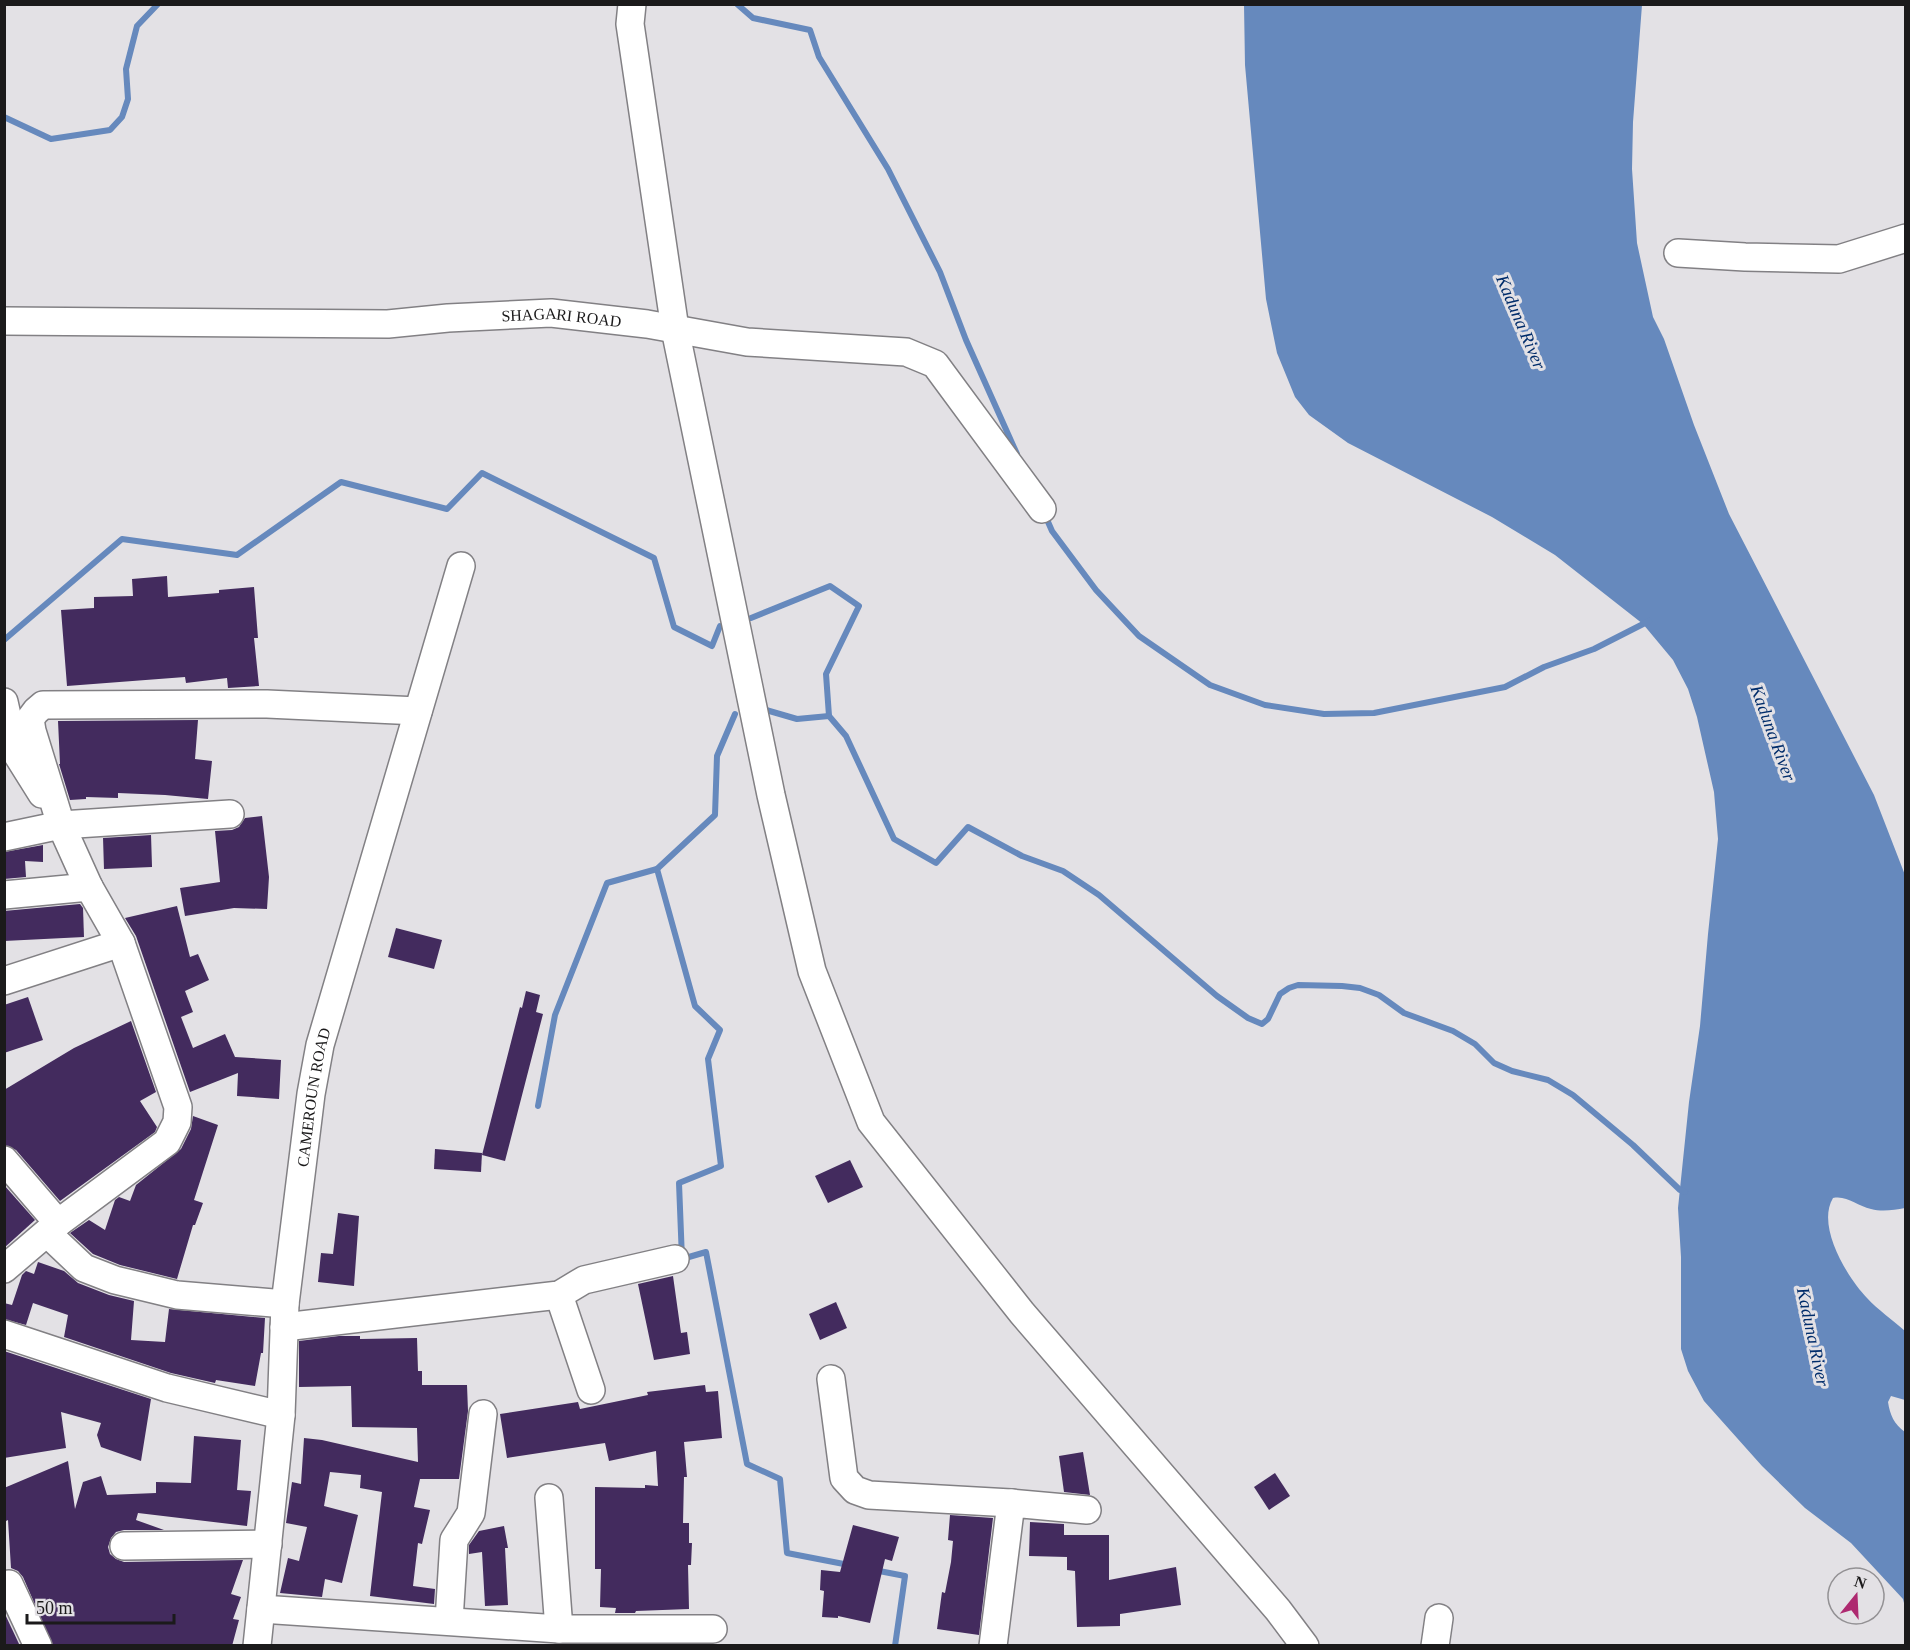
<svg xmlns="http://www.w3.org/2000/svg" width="1910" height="1650" viewBox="0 0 1910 1650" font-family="Georgia,serif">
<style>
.water{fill:#6689bd}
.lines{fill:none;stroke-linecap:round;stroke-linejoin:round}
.stream{stroke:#6689bd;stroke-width:6}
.building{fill:#432b5e}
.minor-casing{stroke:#828084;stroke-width:30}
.minor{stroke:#fff;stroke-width:27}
.labels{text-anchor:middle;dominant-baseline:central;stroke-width:6;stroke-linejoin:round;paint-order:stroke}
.street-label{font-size:16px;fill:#1b1a1b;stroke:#e3e1e5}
.water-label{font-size:18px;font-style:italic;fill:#002c6a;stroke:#e3e1e5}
</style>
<rect width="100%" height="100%" fill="#e3e1e5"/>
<path class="water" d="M1244 5H1642L1633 122 1632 169 1637 243 1653 317 1664 339 1694 425 1729 514 1874 795 1905 875V1208C1894 1210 1882 1212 1871 1209 1857 1206 1847 1195 1833 1198 1816 1226 1847 1277 1867 1298 1878 1310 1893 1320 1905 1331V1400L1891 1396 1888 1402C1890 1415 1894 1424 1905 1432V1607L1903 1599 1851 1543 1805 1508 1762 1466 1704 1401 1688 1371 1681 1349V1257L1678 1208 1689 1102 1700 1026 1708 934 1718 839 1714 792 1697 717 1688 689 1673 660 1643 624 1555 555 1492 517 1348 443 1309 415 1295 397 1277 353 1266 299 1245 65Z"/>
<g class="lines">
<g class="stream">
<path d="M737 4 753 18 810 30 819 57 888 169 940 272 966 340 1017 454"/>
<path d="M4 117 51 139 110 130 122 117 128 99 126 69 137 26 158 4"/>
<path d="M1045 515 1052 531 1096 590 1139 636 1210 685 1265 705 1324 714 1374 713 1505 687 1544 667 1594 649 1649 621"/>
<path d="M751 618 830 586 859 606 826 674 829 716 846 736 894 839 936 863 968 827 1022 856 1063 871 1099 895 1217 996 1248 1018 1262 1024 1268 1019 1280 994 1289 988 1298 985 1342 986 1360 988 1379 995 1404 1013 1453 1031 1475 1044 1494 1063 1512 1071 1548 1080 1573 1095 1633 1145 1680 1190 1685 1192"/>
<path d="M4 640 122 539 237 555 341 482 447 509 482 473 654 558 674 627 712 646 720 626"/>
<path d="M766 710 797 719 829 716"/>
<path d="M657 869 695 1006 720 1030 708 1059 721 1166 679 1183 682 1259 706 1252 747 1464 780 1479 787 1553 849 1565"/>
<path d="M538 1106 555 1015 607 883 657 869 715 815 717 756 735 714"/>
<path d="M874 1570 905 1576 895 1646"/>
</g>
</g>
<g class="building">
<path d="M167 576 168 597 219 593V590L254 587 258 638H254L259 686 228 688 227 678 186 683 185 677 67 686 61 610 94 608V597L133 596 132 579Z"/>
<path d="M198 720 195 759 212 761 208 799 165 795 118 793V798L86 797V799L70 800 59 764H60L58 721Z"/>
<path d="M262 816 269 877 267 909 234 908 185 916 180 888 220 882 215 831 232 830 239 827 245 818Z"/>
<path d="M151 835 152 867 104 869 103 838Z"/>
<path d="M43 845V862L25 861 26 877 4 879V852Z"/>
<path d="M80 904 83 908 84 937 4 941V911Z"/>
<path d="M177 906 190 957 198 954 209 980 185 991 193 1012 181 1017 193 1048 225 1034 235 1057 281 1060 279 1099 237 1096 238 1073 190 1092 136 936 125 918Z"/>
<path d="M396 928 442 940 434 969 388 957Z"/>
<path d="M526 991 540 995 536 1012 543 1014 505 1161 482 1155 520 1007 522 1008Z"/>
<path d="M28 997 43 1040 4 1053V1005Z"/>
<path d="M131 1021 156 1092 140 1101 157 1127 155 1132 60 1201 16 1150 4 1145V1090L74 1048Z"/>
<path d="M193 1116 218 1125 194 1200 203 1203 195 1225H193L177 1279 120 1265 93 1254 70 1233 89 1220 105 1230 115 1200 119 1197 130 1201 136 1185 181 1149 191 1129Z"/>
<path d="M435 1149 482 1153 481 1172 434 1169Z"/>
<path d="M850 1160 863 1187 828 1203 815 1176Z"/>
<path d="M4 1185 35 1220 4 1248Z"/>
<path d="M338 1213 359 1216 354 1286 318 1282 321 1253 333 1254Z"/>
<path d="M38 1262 64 1271 78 1283 109 1295 134 1301 131 1340 165 1342 169 1309 265 1318 263 1353H261L255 1386 216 1380 215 1383 171 1373 64 1337 68 1315 33 1303 26 1325 4 1319V1303L12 1305 22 1275 26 1271 34 1274Z"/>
<path d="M673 1276 681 1333 687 1332 690 1354 654 1360 638 1284Z"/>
<path d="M836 1302 847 1328 820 1340 809 1314Z"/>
<path d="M339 1336H360V1339L417 1338 418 1371H422V1385H467L468 1411 459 1479H420L414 1507 430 1510 422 1544 418 1543 413 1586 435 1589 434 1604 370 1596 382 1492 360 1488 361 1475 330 1472 324 1506 358 1515 342 1583 325 1579 322 1597 280 1593 288 1558 299 1561 307 1527 286 1523 292 1482 301 1484 304 1438 322 1440 418 1462 417 1428 352 1427 351 1386 299 1387V1341Z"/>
<path d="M4 1351 151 1399 141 1461 101 1447 97 1435 101 1423 61 1412 66 1448 4 1458Z"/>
<path d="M705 1385 706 1392 718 1391 722 1438 684 1442 687 1477H684L683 1523H689V1543H692L691 1565H688L689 1609 636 1611 635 1613H615L616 1608 600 1607 601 1569H595V1487L645 1488V1485L658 1486 656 1451 609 1461 605 1443 507 1458 500 1414 578 1402 580 1409 648 1395 647 1392Z"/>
<path d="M194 1436 241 1440 237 1490 251 1491 247 1526 138 1513 136 1520 164 1530H124L116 1532 111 1538 108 1547 110 1554 116 1559 124 1562 243 1560 231 1594 241 1597 233 1619 239 1620 232 1646H53L23 1577 18 1571 11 1568 8 1520 4 1522V1488L68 1461 75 1509 83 1482 101 1476 107 1495 156 1493V1482L191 1483Z"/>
<path d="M1083 1452 1090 1495 1064 1492 1059 1456Z"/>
<path d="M1275 1473 1290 1496 1269 1510 1254 1487Z"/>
<path d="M950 1515 993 1518 979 1635 937 1629 942 1592 945 1593 951 1562 953 1541 948 1540Z"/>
<path d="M1030 1522 1064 1524V1535H1109V1580L1176 1567 1181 1605 1120 1614V1626L1077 1627 1075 1571 1067 1570V1557L1029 1556Z"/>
<path d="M853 1525 899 1537 892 1561 885 1559 870 1623 838 1616V1618L822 1617 824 1591 820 1590 821 1570 840 1572Z"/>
<path d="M504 1526 508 1548H505L508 1605 485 1606 482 1552 469 1554V1545L479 1531Z"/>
<path d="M4 1612 20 1646H4Z"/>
</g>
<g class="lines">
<g class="minor-casing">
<g id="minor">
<path d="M632 4 630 24 675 329 771 795 812 971 871 1122 1022 1313 1278 1610 1305 1646"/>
<path d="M1678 253 1745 257 1839 259 1906 238"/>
<path id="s1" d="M4 321 388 324 448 318 551 313 647 324 747 342 906 352 935 364 1042 509"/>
<path d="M4 702 15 751 42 794"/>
<path d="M4 837 61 825 230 814"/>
<path d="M4 895 89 887"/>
<path d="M4 981 121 943"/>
<path d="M4 1160 58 1223"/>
<path d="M47 1233 84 1268 115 1280 177 1295 285 1304"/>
<path d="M4 1269 58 1223 167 1142 177 1122 178 1107 121 943 89 887 61 825 32 731 30 719 36 711 43 705 267 704 418 711"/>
<path d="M559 1295 591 1390"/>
<path d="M284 1327 559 1295 584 1280 675 1259"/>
<path d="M4 1334 167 1388 281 1415"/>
<path d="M831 1379 844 1478 855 1490 869 1495 1011 1503"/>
<path d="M549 1498 559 1629"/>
<path d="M124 1546 268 1544"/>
<path d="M9 1584 38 1646"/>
<path d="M261 1609 559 1629H713"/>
<path d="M449 1621 454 1540 471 1513 483 1414"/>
<path id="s2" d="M257 1646 281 1415 285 1304 311 1094 320 1045 461 566"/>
<path d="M993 1646 1011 1503 1087 1510"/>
<path d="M1435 1646 1439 1618"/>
</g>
</g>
<use href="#minor" class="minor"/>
</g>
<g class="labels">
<g class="street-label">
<text stroke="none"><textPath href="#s1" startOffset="558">SHAGARI ROAD</textPath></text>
<text stroke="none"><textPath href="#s2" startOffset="552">CAMEROUN ROAD</textPath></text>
</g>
<g class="water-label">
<text transform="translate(1521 322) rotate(67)">Kaduna River</text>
<text transform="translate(1773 733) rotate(70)">Kaduna River</text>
<text transform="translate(1813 1337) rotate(78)">Kaduna River</text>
</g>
</g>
<rect width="1910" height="1650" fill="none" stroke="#1b1a1b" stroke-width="12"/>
<g transform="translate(1856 1596) rotate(18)"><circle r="28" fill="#e3e1e5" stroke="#939194" stroke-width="1.5"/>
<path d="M0-4.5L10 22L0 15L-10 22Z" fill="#ae2970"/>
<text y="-9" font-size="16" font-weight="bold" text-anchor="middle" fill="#1b1a1b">N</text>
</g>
<path d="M27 1614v9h147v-9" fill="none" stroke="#1b1a1b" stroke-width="3"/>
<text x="36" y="1614" font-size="18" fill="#1b1a1b" stroke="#e3e1e5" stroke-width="4.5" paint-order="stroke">50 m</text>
</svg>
